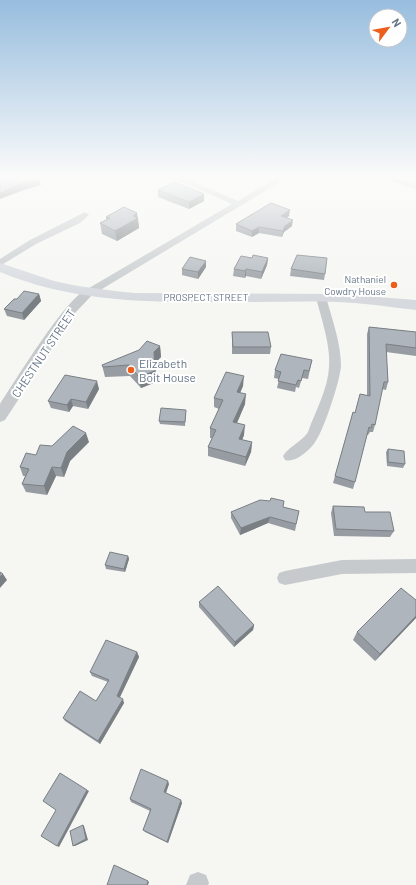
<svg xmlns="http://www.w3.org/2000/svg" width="416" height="885" viewBox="0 0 416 885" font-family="Barlow,sans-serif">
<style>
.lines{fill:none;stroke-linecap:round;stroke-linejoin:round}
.minor{fill:#c6cacd;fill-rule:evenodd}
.tertiary{fill:#c6cacd;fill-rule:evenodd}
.secondary{fill:#d6dadf;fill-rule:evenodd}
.wall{fill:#969ca2}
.shaded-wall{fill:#7a7f84}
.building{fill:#aeb5bc;stroke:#7a7f84}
.poi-dot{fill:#ed5e1d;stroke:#fff;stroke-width:1.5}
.labels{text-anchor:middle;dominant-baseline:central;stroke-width:4;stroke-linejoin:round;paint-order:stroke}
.far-poi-label{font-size:10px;fill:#647486;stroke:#fff;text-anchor:end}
.far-street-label{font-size:10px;fill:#647486;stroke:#fff}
.street-label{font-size:12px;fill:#647486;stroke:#fff}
.poi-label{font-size:12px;fill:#647486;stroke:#fff;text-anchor:start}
</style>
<rect width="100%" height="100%" fill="#f6f7f3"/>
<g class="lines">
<g class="minor">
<path d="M168 176H179L238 201 280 176H290L92 295H84L83 293 84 291 232 204Z"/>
<path d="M376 176H388L416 184V189Z"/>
<path d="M85 212 89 215 80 223 36 244 0 266V259L30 240Z"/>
<path d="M321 294 326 297C332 319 341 343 341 366 340 381 323 434 313 445 307 452 295 463 285 460L283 456C289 446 302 442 308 432 315 412 328 389 329 367 331 346 321 318 316 297Z"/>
<path d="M416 559V573L342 574 285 585 279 583 277 578 279 573 285 571 342 560Z"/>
<path d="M198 872 206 875 209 883 208 885H186L190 875Z"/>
</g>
<path class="tertiary" d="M88 289 92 290 94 293 75 313 5 420 0 422V404C14 383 68 294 88 289Z"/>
<path class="secondary" d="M0 263 54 281 78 286 115 291 134 293 339 294 416 300V310C390 307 364 303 338 302 307 301 275 302 244 302 159 302 80 305 0 272Z"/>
</g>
<g class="wall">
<path d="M158 190 204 201 189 209 158 197Z"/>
<path d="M289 216 287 218 292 226 284 232 282 237 259 233 252 237 236 231V224Z"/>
<path d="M106 217 137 218H138L139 228 117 241 102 234 100 223 106 220Z"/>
<path d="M252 258H268L267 265 261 279 246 276 245 278 233 276 234 269Z"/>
<path d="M206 267 198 279 182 275V269Z"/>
<path d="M291 269 325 274 324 280 290 276Z"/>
<path d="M39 294 41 301 24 320 7 316 4 309 17 299Z"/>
<path d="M369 327 416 332V356L386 352 388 382 386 390 382 389 375 425 373 432H370L368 435H367L355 482 353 489 333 483 353 412 355 413 360 394 367 396V334Z"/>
<path d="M232 332 271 347 270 354H232Z"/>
<path d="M160 346 161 357 155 363 156 382 141 388 130 376 105 377 102 365Z"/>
<path d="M312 360 308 379 302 378 299 388 296 387 295 392 277 388 279 379 274 378 275 370Z"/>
<path d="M243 386 240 393 245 404 237 423 244 435 242 440 252 442 251 452 245 466 208 456V447L212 438H210V428L219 409 214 407V398Z"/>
<path d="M99 389 88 409 73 406 69 412 51 408 48 401Z"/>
<path d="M186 413 185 426 160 424 159 421Z"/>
<path d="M89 442 70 461 64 477 56 476 47 495 26 492 22 484 25 476H23L20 467 52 446Z"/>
<path d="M388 449 405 464 403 468 387 466 386 452Z"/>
<path d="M333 506 365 512 394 531 390 537 334 536 331 513Z"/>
<path d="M283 507 299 511 295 531 268 523 240 535 231 518V512Z"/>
<path d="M128 556 129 559 125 572 106 569 105 565Z"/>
<path d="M199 602 254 625 253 630 234 647 199 607Z"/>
<path d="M416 618 375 661 353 640 357 632Z"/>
<path d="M137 652 139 657 120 697 124 703 100 744 65 721 63 718 96 701 108 682 92 676 90 672Z"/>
<path d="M169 784 166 793 182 803 168 843 145 832 143 830 150 811 131 802 130 799Z"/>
</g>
<g class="shaded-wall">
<path d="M39 179 41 185 24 190 0 199V193L22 183Z"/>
<path d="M204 194V201L189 209V202Z"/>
<path d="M290 210 289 216 280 222 281 216Z"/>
<path d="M137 213 139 228 117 241 115 231 133 216Z"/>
<path d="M293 220 292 226 284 232 282 237 283 231 285 226Z"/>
<path d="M259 227V233L252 237V231Z"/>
<path d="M268 258 267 265 261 279 262 272Z"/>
<path d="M206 261V267L198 279V272Z"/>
<path d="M246 269V276L245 278V271Z"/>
<path d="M39 294 41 301 24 320 22 313Z"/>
<path d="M160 346 161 357 155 363 156 382 141 388 139 377 154 352Z"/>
<path d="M244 376 243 386 236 402 237 392Z"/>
<path d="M97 381 99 389 88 409 86 402Z"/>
<path d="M246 394 245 404 233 432V422Z"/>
<path d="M71 399 73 406 69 412 67 405Z"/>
<path d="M245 425 244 435 239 448V439Z"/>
<path d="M86 433 89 442 70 461 64 477 61 468 67 452Z"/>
<path d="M252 442 251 452 245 466 246 457Z"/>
<path d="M52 467 56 476 47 495 44 486Z"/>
<path d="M270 517 268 523 240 535 241 528Z"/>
<path d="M128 556 129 559 125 572 124 569Z"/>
<path d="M3 574 7 580 0 588V577Z"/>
<path d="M416 616V618L375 661 380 654Z"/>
<path d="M254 625 253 630 234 647 235 642Z"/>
<path d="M137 652 139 657 119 699 117 696Z"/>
<path d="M123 699 124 703 100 744 98 741Z"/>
<path d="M168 781 169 784 165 795 164 792Z"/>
<path d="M87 790 89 791 59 847 57 846Z"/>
<path d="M181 800 182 803 168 843 167 842Z"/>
<path d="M83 825 84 826 88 840 75 846H73Z"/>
<path d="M117 866 149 882 148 885H147Z"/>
</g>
<g class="building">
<path d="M0 176H35L39 179 22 183 0 193Z"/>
<path d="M174 182 204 194 189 202 158 190Z"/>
<path d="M271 203 290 210 281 216 293 220 285 226 283 231 259 227 252 231 236 224Z"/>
<path d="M124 207 137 213 133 216 138 218 115 231 100 223 110 218 106 217Z"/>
<path d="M253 255 268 258 262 272 246 269 245 271 234 269 241 256 252 258Z"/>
<path d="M297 255 327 258 325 274 291 269Z"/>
<path d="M190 257 206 261 198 272 182 269Z"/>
<path d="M24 291 39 294 22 313 4 309 14 299H17Z"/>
<path d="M369 327 416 332V348L386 344 388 382H384L375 425 372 424 371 428 369 427 355 482 335 476 353 412 355 413 360 394 370 396Z"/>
<path d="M232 332H268L271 347H233Z"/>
<path d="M147 341 160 346 154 352 155 371 139 377 129 365 103 367 102 365 139 350Z"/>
<path d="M281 354 312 360 309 371 304 370 301 381 298 380 296 385 278 381 281 372 275 370Z"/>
<path d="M226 372 244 376 237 392 246 394 233 422 245 425 239 439 252 442 246 457 208 447 216 430 210 428 223 400 214 398Z"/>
<path d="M65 375 97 381 86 402 71 399 67 405 48 401Z"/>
<path d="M161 408 186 410 185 422 159 421Z"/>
<path d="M73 426 86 433 67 452 61 468 52 467 44 486 22 484 29 469 20 467 26 453 36 455 40 445 52 446Z"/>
<path d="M388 449 404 451 405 464 388 462Z"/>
<path d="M271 498 284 501 283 507 299 511 296 524 270 517 241 528 231 512 260 500 270 501Z"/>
<path d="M333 506 364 507 365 512H390L394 531 336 529Z"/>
<path d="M110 552 128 556 124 569 105 565Z"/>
<path d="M0 572 3 574 0 577Z"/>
<path d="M218 586 254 625 235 642 199 602Z"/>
<path d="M401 588 416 600V616L380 654 357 632Z"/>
<path d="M106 640 137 652 117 696 123 699 98 741 63 718 80 691 96 701 109 680 90 672Z"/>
<path d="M141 769 168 781 164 792 181 800 167 842 143 830 151 809 130 799Z"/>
<path d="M60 773 87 790 57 846 41 836 56 810 43 801Z"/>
<path d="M83 825 86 839 73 846 70 831Z"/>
<path d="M114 865 148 881 147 885H107Z"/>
</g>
<linearGradient id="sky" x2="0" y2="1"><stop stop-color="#97bdde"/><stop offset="0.59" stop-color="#fbfbfa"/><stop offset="1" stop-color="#fbfbfa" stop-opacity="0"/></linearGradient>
<rect width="416" height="300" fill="url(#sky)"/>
<g class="poi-dot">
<circle cx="394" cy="285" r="4"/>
<circle cx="131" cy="370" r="4"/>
</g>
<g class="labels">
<g class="far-poi-label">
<text x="386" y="279">Nathaniel<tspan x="386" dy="12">Cowdry House</tspan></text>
</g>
<g class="far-street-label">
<text x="206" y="297">PROSPECT STREET</text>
</g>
<g class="street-label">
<text transform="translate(43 353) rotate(-56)">CHESTNUT STREET</text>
</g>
<g class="poi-label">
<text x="139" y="363">Elizabeth<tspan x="139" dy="14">Boit House</tspan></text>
</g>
</g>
<g transform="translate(388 28) rotate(58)"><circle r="19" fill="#ffffff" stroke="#c1c7cf"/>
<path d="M0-3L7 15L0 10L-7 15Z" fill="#ed5e1d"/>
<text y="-6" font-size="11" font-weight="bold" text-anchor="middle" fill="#647486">N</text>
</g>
</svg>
